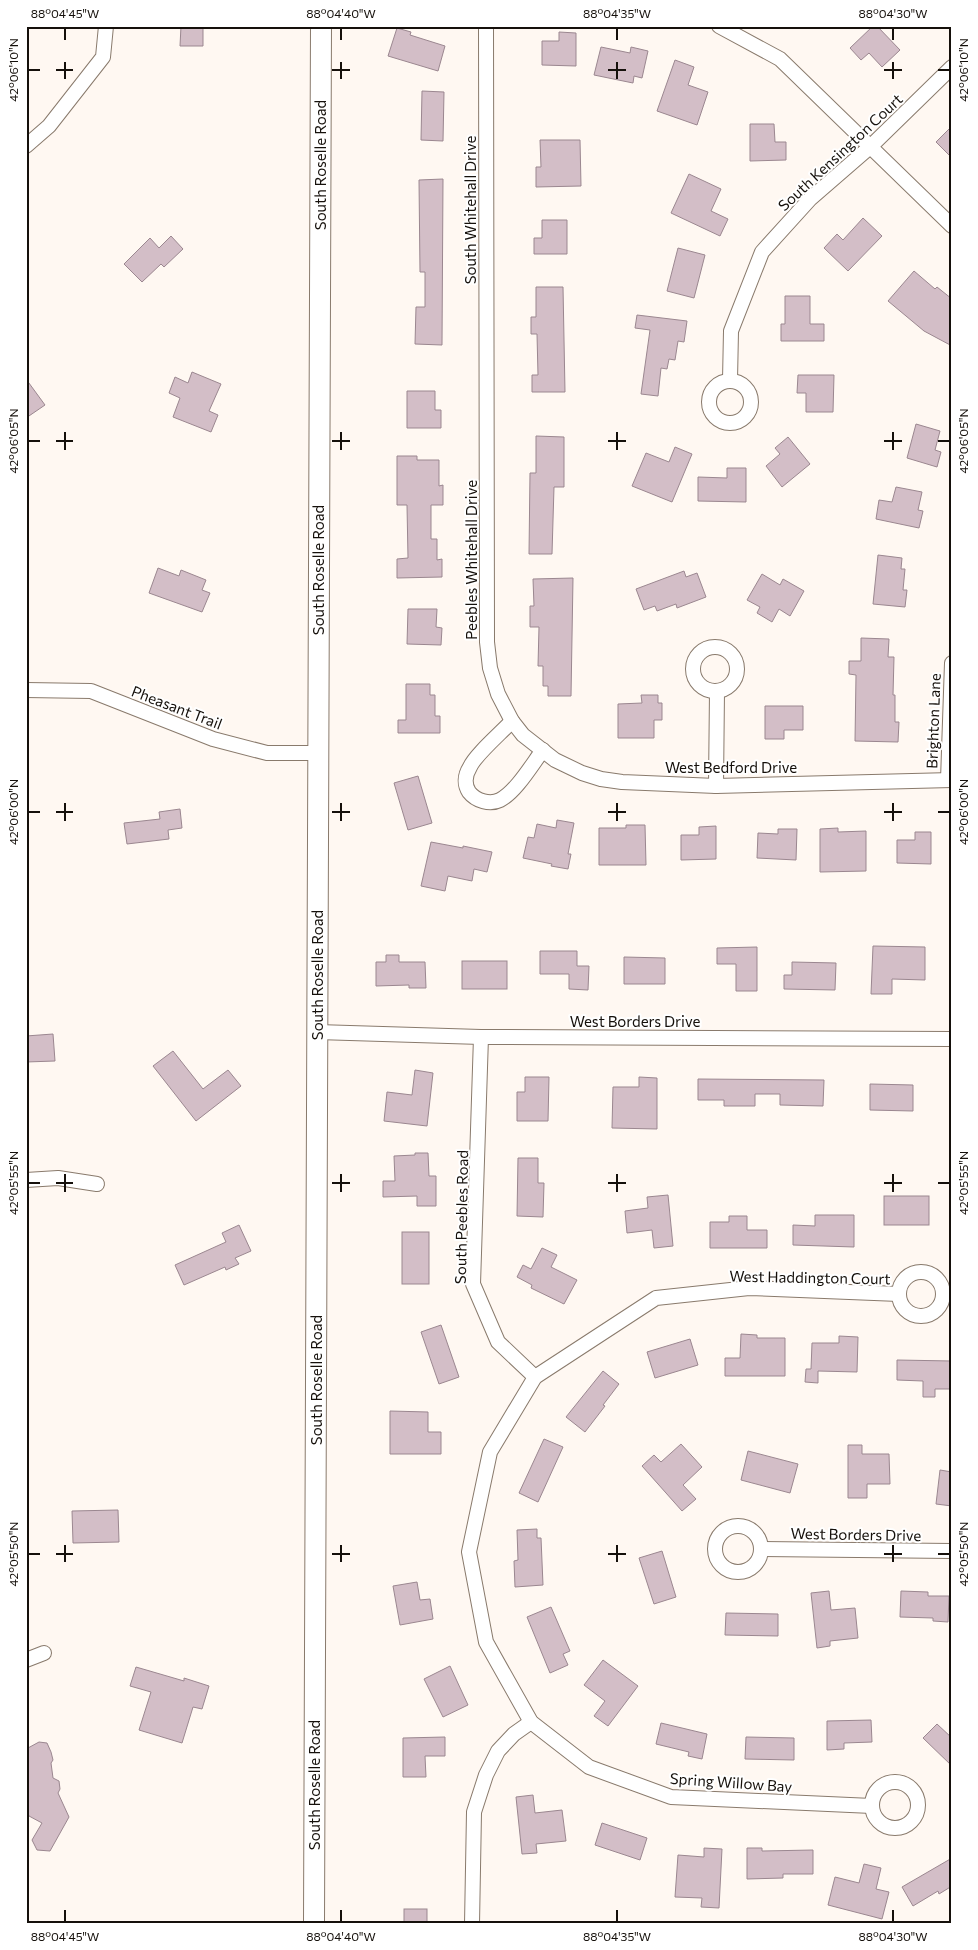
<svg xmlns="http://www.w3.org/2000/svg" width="978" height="1950" viewBox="0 0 978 1950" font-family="Commissioner,sans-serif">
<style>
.building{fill:#d3bec7;stroke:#9b8790}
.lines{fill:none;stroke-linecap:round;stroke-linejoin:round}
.street-casing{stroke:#897a6c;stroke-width:16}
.secondary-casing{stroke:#897a6c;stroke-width:22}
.street{stroke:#fff;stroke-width:14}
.secondary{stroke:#fff;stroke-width:20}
.ticks{fill:none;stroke:#15100b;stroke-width:2}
.labels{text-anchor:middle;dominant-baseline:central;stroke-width:4;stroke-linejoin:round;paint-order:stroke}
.street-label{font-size:15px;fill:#15100b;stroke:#fff}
.neatline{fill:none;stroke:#15100b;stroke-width:2}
.ticks-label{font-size:12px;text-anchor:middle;fill:#15100b}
</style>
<rect width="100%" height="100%" fill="#fff8f2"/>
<g class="building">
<path d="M181 26H203V46H180Z"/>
<path d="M873 26H877L900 50 882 67 869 53 861 60 850 48Z"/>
<path d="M397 28 411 32 410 35 445 46 438 71 388 56Z"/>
<path d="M559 32 576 33V66L542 65V41H559Z"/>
<path d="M601 47 630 53 631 47 648 51 642 78 634 76 633 83 594 75Z"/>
<path d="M675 60 694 67 688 85 708 92 697 125 657 111Z"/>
<path d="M422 91 444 92 443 141 421 140Z"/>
<path d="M750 124H774L775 142H786V160L750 161Z"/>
<path d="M952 126V158L936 142Z"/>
<path d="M540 140H580L581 186 536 187V167H541Z"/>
<path d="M689 174 721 189 711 211 728 219 720 236 671 213Z"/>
<path d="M443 179 442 345 415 344 416 307H425V272H420L419 180Z"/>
<path d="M863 218 882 236 848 271 824 248 837 234 843 240Z"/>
<path d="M542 220H567V254H534V238H542Z"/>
<path d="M171 236 183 249 164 267 161 264 142 282 124 264 150 238 159 248Z"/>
<path d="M678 248 705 255 694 298 667 291Z"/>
<path d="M914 271 935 289 937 287 952 299V346L924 331 888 301Z"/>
<path d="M536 287H563L565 392H532V375H538L537 334H531V317H536Z"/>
<path d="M785 296H810V324H824V341H781V324H785Z"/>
<path d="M637 315 687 321 684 342 678 341 675 360 669 359 667 369 661 368 658 396 641 394 650 330 635 328Z"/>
<path d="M192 372 221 384 209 411 218 415 211 432 173 417 180 398 169 393 175 377 188 383Z"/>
<path d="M798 375H834L833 412H806V393H797Z"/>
<path d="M26 379 45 405 26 418Z"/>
<path d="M407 391H435V410H441V428H407Z"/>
<path d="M916 424 940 431 935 450 941 452 937 467 907 458Z"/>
<path d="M536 436 564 437V487H554L552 554H529L530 473H536Z"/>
<path d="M788 437 810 464 782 487 766 466 780 454 775 448Z"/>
<path d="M675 447 692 454 672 502 632 486 646 453 669 462Z"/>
<path d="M397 456H417V460H439V486L443 485V505H431V539H437V560L442 559V577L397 578V559L408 558 407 505H397Z"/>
<path d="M727 468H746V502L698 501V477L727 478Z"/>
<path d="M896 487 922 492 918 510 923 511 919 528 876 519 879 500 892 502Z"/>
<path d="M878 555 902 558 901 569H905L903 590H907L905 607 873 604Z"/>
<path d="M158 568 179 576 181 570 206 580 202 590 210 593 202 612 149 593Z"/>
<path d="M684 571 686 577 697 573 706 597 677 608 676 604 657 611 655 606 644 610 636 589Z"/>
<path d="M762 574 780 585 783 579 804 591 790 616 779 609 772 622 757 613 760 607 747 600Z"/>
<path d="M573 578 571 696H548V686H543V666H538L539 627H530V606H534L533 579Z"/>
<path d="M408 609H437L436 627 442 628 441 645 407 644Z"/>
<path d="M861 638 889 639 888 657H894L893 695H895V722H899L898 742 855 741 856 675 849 674V661H861Z"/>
<path d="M406 684H430V695H435V716H440V733H398V720H406Z"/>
<path d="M641 695H658V703H662V720H654V738H618V704L642 703Z"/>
<path d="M765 706H803V730H784V739H765Z"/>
<path d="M418 776 432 823 408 830 394 783Z"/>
<path d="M180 809 182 828 168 830 169 839 127 844 124 823 160 819 159 812Z"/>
<path d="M557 820 574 823 568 854H571L568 869 551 866 552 864 523 858 528 837 534 838 537 824 556 828Z"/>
<path d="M626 825H645L646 865H599V828H626Z"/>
<path d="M716 826V859L681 860V835H699V827Z"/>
<path d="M838 828V832L866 831V871L820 872V829Z"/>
<path d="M778 829H797L796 860 757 858 758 833 778 834Z"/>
<path d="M915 832H931V864L897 863V840H915Z"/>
<path d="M431 842 463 848V846L492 852 487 872 474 869 472 881 448 876 445 891 421 886Z"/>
<path d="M873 946 925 947V980L892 979V994H871Z"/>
<path d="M757 947V991H736V964H717V948Z"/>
<path d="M540 951H577V966H589L588 990 569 989V974H540Z"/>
<path d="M386 955H399V962H425L426 988H409V985L376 986V962H386Z"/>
<path d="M624 957 665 958V984H624Z"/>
<rect x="462" y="961" width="45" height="28"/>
<path d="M792 962 836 963 835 990 784 989V975H792Z"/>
<path d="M53 1034 55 1061 26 1062V1036Z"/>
<path d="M173 1051 203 1089 228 1070 241 1086 196 1121 153 1066Z"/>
<path d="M415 1070 433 1073 427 1126 384 1121 387 1092 412 1095Z"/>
<path d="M525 1077H549L548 1121H517V1092H525Z"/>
<path d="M639 1077 657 1078V1129L612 1128 613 1087H639Z"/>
<path d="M698 1079 824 1080 823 1106 780 1105V1094H755V1106H724V1100H698Z"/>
<path d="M870 1084 913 1085V1111L870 1110Z"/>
<path d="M415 1153H428L429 1176H436V1206H417V1196L383 1197V1181H395L394 1156 415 1155Z"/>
<path d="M518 1158H538V1183H544L543 1217 517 1216Z"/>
<path d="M668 1195 673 1246 654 1248 652 1230 627 1233 625 1211 648 1208 647 1197Z"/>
<rect x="884" y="1196" width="45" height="29"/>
<path d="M815 1215H854V1247L793 1245V1225L815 1226Z"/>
<path d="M729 1216H747V1230H767V1248H710V1222H729Z"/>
<path d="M239 1225 251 1251 235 1258 239 1264 226 1270 225 1267 184 1285 175 1265 226 1242 222 1233Z"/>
<rect x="402" y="1232" width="27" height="52"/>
<path d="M542 1248 557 1255 551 1267 577 1280 564 1304 531 1288 532 1285 517 1277 523 1265 531 1269Z"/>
<path d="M441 1325 459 1377 439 1384 421 1332Z"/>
<path d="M741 1334 757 1335V1338H785V1376H725V1358H740Z"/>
<path d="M839 1336 858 1337 857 1372 818 1371V1383L805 1382 806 1369H811L812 1343H839Z"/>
<path d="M690 1339 698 1365 655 1378 647 1352Z"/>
<path d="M897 1360 952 1361V1389H935V1397H923V1381L897 1380Z"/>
<path d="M603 1371 619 1384 603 1405 605 1406 585 1432 566 1417Z"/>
<path d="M390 1411 428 1412V1432H441V1454H390Z"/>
<path d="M544 1439 563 1447 538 1502 519 1493Z"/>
<path d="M681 1444 702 1467 683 1485 696 1499 682 1511 642 1466 654 1455 661 1462Z"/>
<path d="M848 1445H862V1454H889L890 1484H867V1498H848Z"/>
<path d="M748 1451 798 1464 790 1493 741 1480Z"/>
<path d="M940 1470 952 1472V1506L936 1504Z"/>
<path d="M118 1510 119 1542 73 1543 72 1511Z"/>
<path d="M537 1529V1538H541L543 1585 515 1587 514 1561 518 1560 517 1530Z"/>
<path d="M662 1551 676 1597 654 1604 639 1558Z"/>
<path d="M417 1582 420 1600 430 1599 433 1619 400 1625 393 1586Z"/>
<path d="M829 1591 831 1610 855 1608 858 1638 830 1641V1646L817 1648 811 1593Z"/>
<path d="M901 1591 928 1592V1596H949L948 1622 933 1621V1618L900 1617Z"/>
<path d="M551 1607 570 1651 563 1654 568 1665 550 1673 527 1617Z"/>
<path d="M726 1613 778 1614V1636L725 1635Z"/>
<path d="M603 1660 638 1686 608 1726 594 1716 605 1701 584 1685Z"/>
<path d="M450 1666 468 1705 443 1717 424 1679Z"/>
<path d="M136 1667 184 1681V1678L209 1686 202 1709 193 1707 182 1743 139 1730 151 1692 130 1686Z"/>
<path d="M871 1720 872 1742 844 1743V1749L827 1750V1721Z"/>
<path d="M661 1723 707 1734 702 1759 688 1756 689 1752 656 1744Z"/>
<path d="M937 1724 952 1738V1766L923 1738Z"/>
<path d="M445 1737V1756H425L426 1777H403V1738Z"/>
<path d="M746 1737 794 1738V1760L745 1759Z"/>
<path d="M39 1742 47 1743 51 1752 53 1760 51 1763 53 1778 59 1781 60 1789 58 1793 69 1817 50 1851 37 1850 32 1840 42 1823 29 1816 26 1810 28 1748Z"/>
<path d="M533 1795 535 1813 562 1810 566 1841 536 1844 537 1853 522 1854 516 1797Z"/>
<path d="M602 1823 647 1838 640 1860 595 1845Z"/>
<path d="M704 1848 722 1849 719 1908 701 1907 702 1898 675 1897 678 1855 704 1857Z"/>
<path d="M747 1848H762V1851L813 1850V1874H783V1878L747 1879Z"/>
<path d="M952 1858V1886L939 1894 938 1891 913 1906 902 1887Z"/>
<path d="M864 1864 881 1868 876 1889 889 1892 882 1919 828 1905 835 1877 859 1883Z"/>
<rect x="404" y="1909" width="23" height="15"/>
</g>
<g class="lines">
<g class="street-casing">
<g id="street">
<path d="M486 26 487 642 490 668 498 694 512 721 523 735 555 760 582 773 601 779 622 782 716 786 952 780"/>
<path d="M719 26 780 59 952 226"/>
<path d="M26 146 49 126 103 57 106 26"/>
<path d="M730 380 731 331 762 252 810 199 870 147 952 67"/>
<circle cx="730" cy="402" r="21"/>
<circle cx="715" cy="669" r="22"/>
<path d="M26 690 91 691 213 739 267 753H317"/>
<path d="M512 721C502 732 475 755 470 767 465 775 464 784 469 792 476 801 490 805 500 800 516 792 533 763 543 750"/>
<path d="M948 780 952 663"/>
<path d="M716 786 717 691"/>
<path d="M317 1032 481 1037 952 1039"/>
<path d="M481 1037 473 1284 498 1342 535 1377"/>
<path d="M26 1180 58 1178 97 1184"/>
<circle cx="921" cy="1294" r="22"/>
<circle cx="738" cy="1549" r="23"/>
<path d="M761 1549 952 1551"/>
<path d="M26 1660 44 1653"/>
<circle cx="895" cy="1805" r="23"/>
<path d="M872 1806 671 1797 589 1767 531 1722 486 1642 469 1552 490 1452 535 1377 656 1298 749 1288 899 1294"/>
<path d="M472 1924 474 1812 486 1775 498 1751 514 1734 531 1722"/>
</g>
</g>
<g class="secondary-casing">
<path id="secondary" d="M314 1924 321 26"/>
</g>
<use href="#street" class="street"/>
<use href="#secondary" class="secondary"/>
</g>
<path class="ticks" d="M65 28V40M341 28V40M617 28V40M893 28V40M65 62V79M341 62V79M617 62V79M893 62V79M28 70H40M56 70H73M332 70H350M608 70H626M884 70H902M938 70H950M65 432V450M341 432V450M617 432V450M893 432V450M28 441H40M56 441H73M332 441H350M608 441H626M884 441H902M938 441H950M65 803V821M341 803V821M617 803V821M893 803V821M28 812H40M56 812H73M332 812H350M608 812H626M884 812H902M938 812H950M65 1174V1192M341 1174V1192M617 1174V1192M893 1174V1192M28 1183H40M56 1183H73M332 1183H350M608 1183H626M884 1183H902M938 1183H950M65 1545V1562M341 1545V1562M617 1545V1562M893 1545V1562M28 1554H40M56 1554H73M332 1554H350M608 1554H626M884 1554H902M938 1554H950M65 1910V1922M341 1910V1922M617 1910V1922M893 1910V1922"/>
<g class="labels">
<g class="street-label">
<text transform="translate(840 152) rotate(-43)">South Kensington Court</text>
<text transform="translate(320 165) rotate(-90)">South Roselle Road</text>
<text transform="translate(470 210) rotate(-90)">South Whitehall Drive</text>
<text transform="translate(471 560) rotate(-90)">Peebles Whitehall Drive</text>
<text transform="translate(318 570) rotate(-90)">South Roselle Road</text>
<text transform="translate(177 707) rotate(21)">Pheasant Trail</text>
<text transform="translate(933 721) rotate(-88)">Brighton Lane</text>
<text x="731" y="767">West Bedford Drive</text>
<text transform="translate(317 975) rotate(-90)">South Roselle Road</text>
<text x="635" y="1021">West Borders Drive</text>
<text transform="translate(461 1217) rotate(-89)">South Peebles Road</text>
<text transform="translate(810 1277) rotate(1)">West Haddington Court</text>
<text transform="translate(316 1380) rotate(-90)">South Roselle Road</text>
<text transform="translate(856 1534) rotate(1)">West Borders Drive</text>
<text transform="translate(731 1782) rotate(4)">Spring Willow Bay</text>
<text transform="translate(314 1785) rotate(-90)">South Roselle Road</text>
</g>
</g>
<rect width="978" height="1950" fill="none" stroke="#ffffff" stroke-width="55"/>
<rect x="28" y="28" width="922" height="1894" class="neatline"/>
<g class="ticks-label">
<text x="65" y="18">88°04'45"W</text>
<text x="341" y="18">88°04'40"W</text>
<text x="617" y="18">88°04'35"W</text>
<text x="893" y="18">88°04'30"W</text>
<text transform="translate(14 70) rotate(-90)" y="4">42°06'10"N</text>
<text transform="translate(964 70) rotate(-90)" y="4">42°06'10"N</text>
<text transform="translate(14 441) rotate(-90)" y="4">42°06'05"N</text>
<text transform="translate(964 441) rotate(-90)" y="4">42°06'05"N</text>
<text transform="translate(14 812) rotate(-90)" y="4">42°06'00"N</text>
<text transform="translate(964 812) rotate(-90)" y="4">42°06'00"N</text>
<text transform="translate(14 1183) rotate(-90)" y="4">42°05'55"N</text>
<text transform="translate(964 1183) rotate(-90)" y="4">42°05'55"N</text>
<text transform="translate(14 1554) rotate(-90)" y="4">42°05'50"N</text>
<text transform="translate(964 1554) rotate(-90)" y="4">42°05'50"N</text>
<text x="65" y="1941">88°04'45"W</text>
<text x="341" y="1941">88°04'40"W</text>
<text x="617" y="1941">88°04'35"W</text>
<text x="893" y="1941">88°04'30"W</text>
</g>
</svg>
